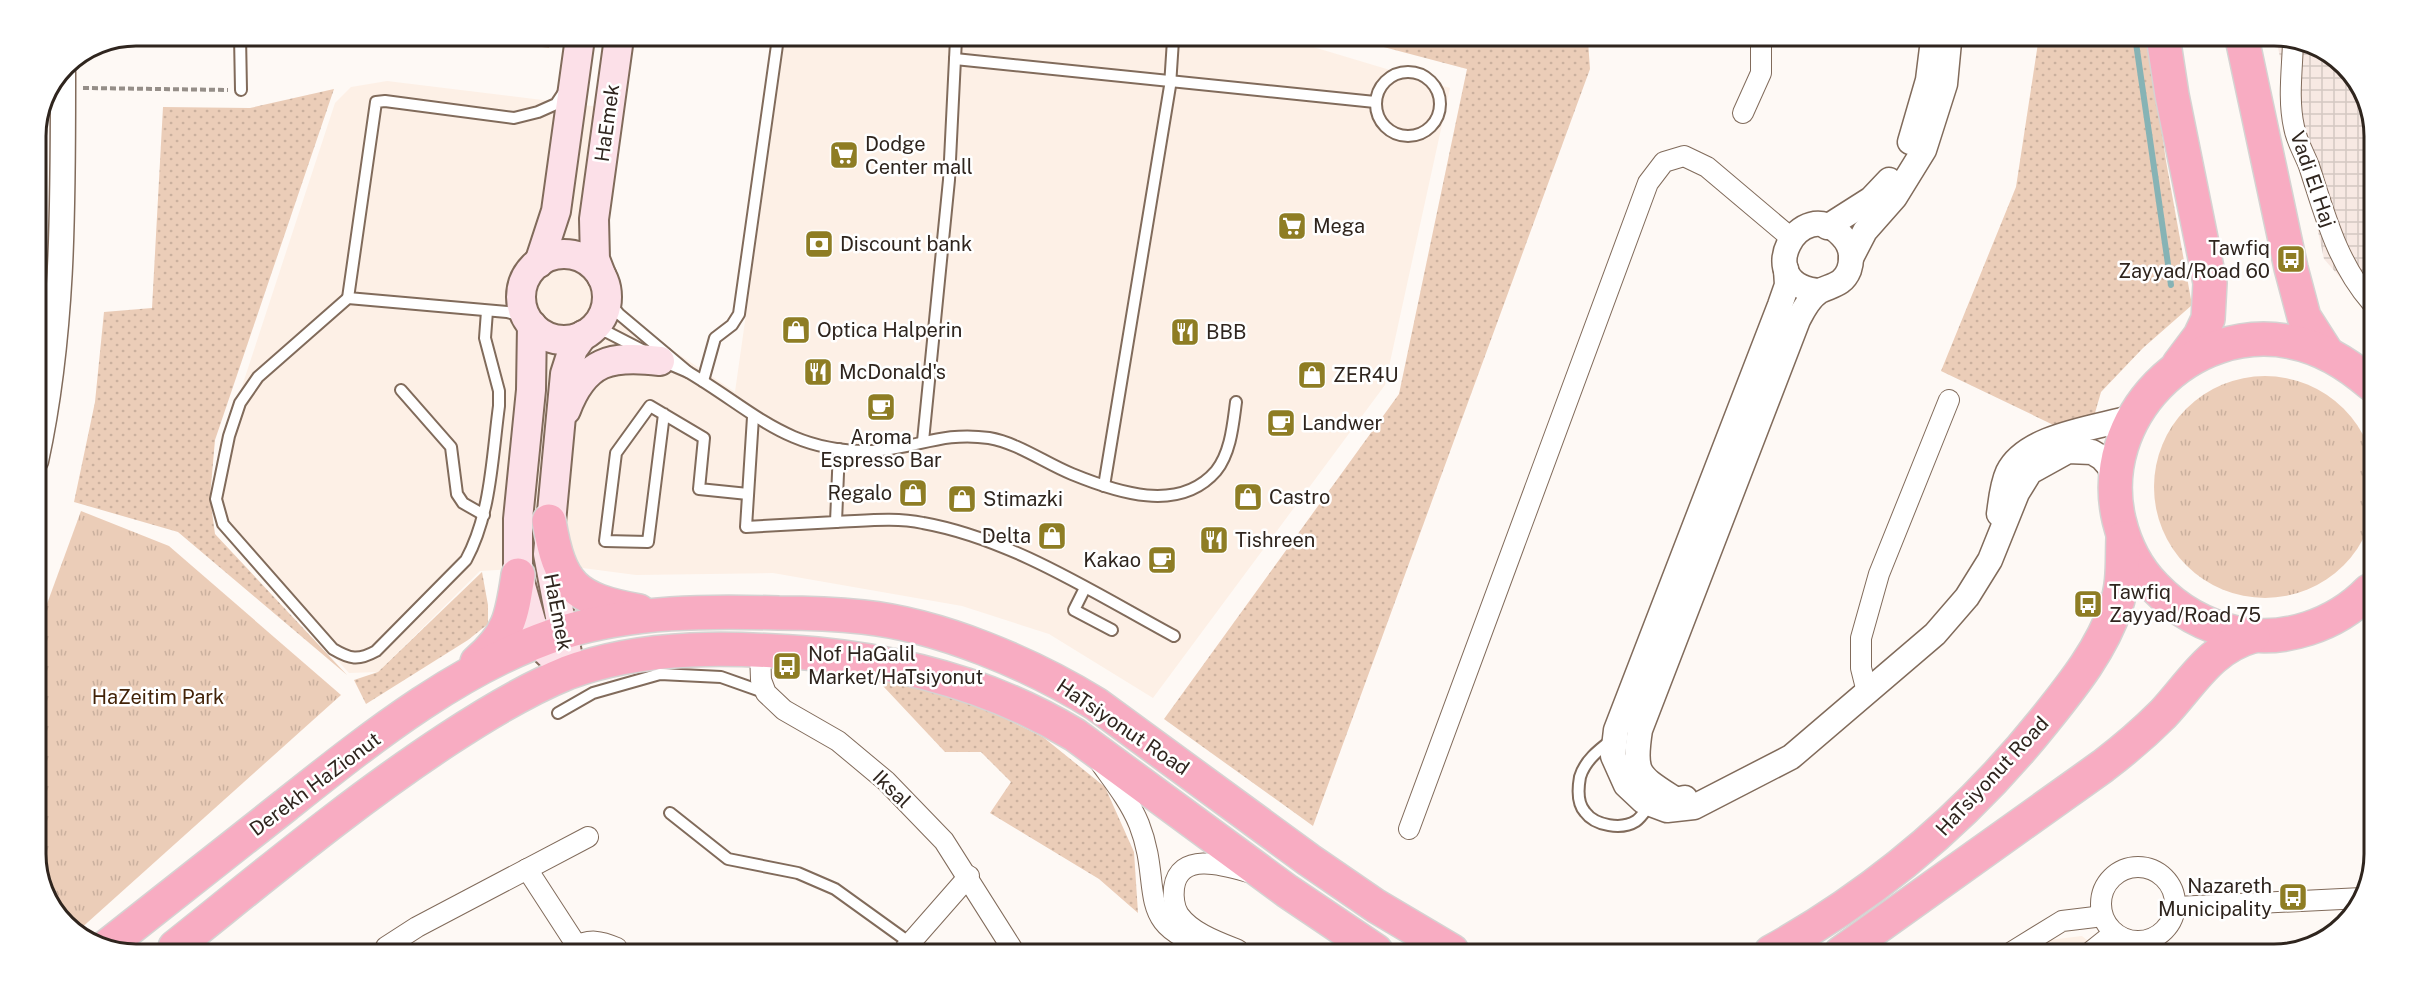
<svg xmlns="http://www.w3.org/2000/svg" width="2410" height="990" viewBox="0 0 2410 990" font-family="'Public Sans',sans-serif">
<style>
.built{fill:#fdf0e6}
.industrial{fill:url(#industrial-grid)}
.grass{fill:url(#grass-dots)}
.park{fill:url(#park-tufts)}
.pitch{fill:#ebcdb8}
.lines{fill:none;stroke-linecap:round;stroke-linejoin:round}
.stream{stroke:#86b3b5;stroke-width:6}
.service-casing{stroke:#816b5b;stroke-width:14}
.minor-casing{stroke:#816b5b;stroke-width:22}
.tertiary-casing{stroke:#816b5b;stroke-width:27}
.secondary-casing{stroke:#816b5b;stroke-width:32}
.trunk-casing{stroke:#d5d3d2;stroke-width:36}
.path{stroke:#958e88;stroke-width:4;stroke-dasharray:6 3;stroke-linecap:butt}
.service{stroke:#fff;stroke-width:10}
.minor{stroke:#fff;stroke-width:20}
.tertiary{stroke:#fff;stroke-width:24}
.secondary{stroke:#fce0e8;stroke-width:28}
.trunk{stroke:#f8acc2;stroke-width:33}
.labels{text-anchor:middle;dominant-baseline:central;stroke-width:5;stroke-linejoin:round;paint-order:stroke}
.street-label{font-size:20px;fill:#2f251e;stroke:#fff}
.poi-label{font-size:20px;fill:#2f251e;stroke:#fff;text-anchor:start}
.park-label{font-size:20px;fill:#432308;stroke:#fff}
.rim{fill:none;stroke:#2f251e;stroke-width:3}
</style>
<defs>
<pattern id="industrial-grid" width="8" height="8" patternUnits="userSpaceOnUse" patternTransform="scale(1.5)"><rect width="8" height="8" fill="#f7e9e3"/><path d="M0 4h8M4 0v8" fill="none" stroke="#d4c8c2"/></pattern>
<pattern id="grass-dots" width="8" height="8" patternUnits="userSpaceOnUse" patternTransform="scale(1.5)"><rect width="8" height="8" fill="#ebcdb8"/><path d="M2 2h.1M6 6h.1" fill="none" stroke="#cab09e" stroke-width="1.8" stroke-linecap="round"/></pattern>
<pattern id="park-tufts" width="24" height="20" patternUnits="userSpaceOnUse" patternTransform="scale(1.5)"><rect width="24" height="20" fill="#ebcdb8"/><path d="M3 7l-1-3M5 7V3M7 7l1-3M15 17l-1-3M17 17v-4M19 17l1-3" fill="none" stroke="#cab09e"/></pattern>
</defs>
<rect width="100%" height="100%" fill="#fef9f5"/>
<g class="built">
<path d="M785 38 1290 40 1450 88 1385 385 1153 698 1049 634 962 606 773 573 636 575 567 566 480 571 378 672 349 673 219 529 227 432 335 103 351 87 387 81 624 110 591 285 650 335 735 392Z"/>
<path d="M2082 936 2103 953H2024L2049 940Z"/>
</g>
<path class="industrial" d="M2277 43 2312 44 2357 80 2374 130 2372 314 2324 259Z"/>
<g class="grass">
<path d="M1357 40 1588 41 1590 69 1313 826 1164 719 1399 394 1467 69Z"/>
<path d="M2038 43H2149L2166 161 2192 305 2143 348 2101 392 2087 441 1941 371 2016 187Z"/>
<path d="M334 89 215 440 210 497 215 534 347 675 178 532 74 502 95 402 104 312 152 308 163 107 250 108Z"/>
<path d="M482 572 488 605V624L468 640 366 704 354 680 378 672Z"/>
<path d="M868 670 972 702 1043 737 1105 787 1134 852 1138 913 1099 879 990 813 1011 782 981 752H945Z"/>
</g>
<g class="park">
<circle cx="2265" cy="487" r="111"/>
<path d="M81 511 169 546 341 695 78 931 57 915 36 861V634Z"/>
</g>
<path class="pitch" d="M470 37H551L549 48Z"/>
<g class="lines">
<path class="stream" d="M2136 43 2171 285"/>
<g class="service-casing">
<g id="service">
<path d="M240 36 241 90"/>
<path d="M955 59 1375 102"/>
<circle cx="1408" cy="104" r="32"/>
<path d="M607 293 613 307 619 314 688 372 660 360"/>
<path d="M348 298 258 377 240 403 229 436 216 499 223 524 333 649C350 659 358 661 376 651L466 560C491 514 492 458 499 406V391L485 338 487 311"/>
<path d="M526 317 507 312 348 298 376 102 385 101 514 118 538 112 556 104 564 92"/>
<path d="M589 332H607L644 351"/>
<path d="M688 372C754 411 788 453 872 451 916 449 941 431 989 438 1018 443 1045 463 1072 474 1116 492 1179 514 1216 471 1231 452 1233 424 1236 402"/>
<path d="M703 381 715 338 732 325 739 314 778 38"/>
<path d="M401 390 451 447 457 494 463 503 484 515"/>
<path d="M664 414 648 542 605 541 616 453 650 406 704 438 699 489 748 494"/>
<path d="M753 417 746 527 836 522 839 449"/>
<path d="M923 441 949 180 956 39"/>
<path d="M1104 486 1170 86 1173 40"/>
<path d="M836 522C864 521 895 517 923 523 1012 539 1096 594 1174 636"/>
<path d="M1085 588 1074 610 1112 630"/>
<path d="M558 713 593 693 660 674 721 677 766 693"/>
<path d="M1613 739C1600 749 1585 760 1580 777 1578 788 1577 803 1585 812 1595 826 1622 830 1636 821 1642 817 1646 809 1651 803"/>
<path d="M670 813 728 859 798 873 835 889 910 943"/>
</g>
</g>
<g class="minor-casing">
<g id="minor">
<path d="M2293 43C2292 71 2288 100 2294 127 2296 140 2304 153 2309 166 2325 215 2337 263 2372 303"/>
<path d="M1743 113 1761 73V42"/>
<path d="M760 651 761 680 766 693 784 710 838 741 886 781 944 841 1013 950"/>
<path d="M1867 692 1861 668V638L1879 574 1949 400"/>
<path d="M1102 765C1115 783 1130 802 1139 824 1165 890 1129 928 1219 950"/>
<path d="M1409 829 1648 183 1664 162 1684 156 1707 167 1791 238"/>
<circle cx="2138" cy="904" r="37"/>
<path d="M527 869 577 946"/>
<path d="M2176 907 2362 898"/>
<path d="M386 947 417 927 588 837"/>
<path d="M573 948C589 938 601 941 617 948"/>
<path d="M905 949 969 876"/>
<path d="M1238 950C1218 942 1192 933 1179 915 1174 908 1173 896 1174 888 1179 851 1224 865 1248 872"/>
<path d="M2010 953 2062 921 2095 917 2101 911"/>
<path d="M2089 953 2114 933"/>
</g>
</g>
<g class="tertiary-casing">
<g id="tertiary">
<path d="M1910 142 1928 80 1932 48"/>
<path d="M1827 227 1871 199 1889 180"/>
<path d="M1851 258 1865 231 1895 197 1924 150 1945 84 1949 42"/>
<path d="M1786 269 1787 285 1780 305 1616 730 1613 756 1626 785 1643 801 1667 810 1694 807 1791 757 1935 634 1967 597 1990 560 2017 493 2030 472 2068 451 2092 452 2102 458 2110 467 2115 488"/>
<path d="M36 461C64 332 63 202 63 72"/>
<path d="M1999 514C2001 500 2002 485 2008 472 2026 435 2097 428 2133 417"/>
<path d="M1685 798 1676 800C1638 775 1633 775 1640 730L1798 320C1803 310 1810 297 1820 291 1832 285 1843 285 1849 270 1853 258 1851 245 1842 236 1801 191 1748 285 1820 291"/>
</g>
</g>
<g class="secondary-casing">
<g id="secondary">
<circle cx="564" cy="297" r="43"/>
<path d="M539 263 556 211 580 38"/>
<path d="M602 277 595 259 594 219 619 38"/>
<path d="M532 325 531 390 518 519V575L537 642 569 673"/>
<path d="M566 410C585 360 611 355 660 361"/>
<path d="M567 653 548 554 565 374 573 349 583 335"/>
</g>
</g>
<g class="trunk-casing">
<g id="trunk">
<path d="M2164 43 2172 95 2210 283 2208 319 2200 336 2179 364"/>
<path d="M2243 43 2291 268 2304 317 2327 353"/>
<path d="M549 521C560 586 574 599 639 611"/>
<path d="M2369 591C2336 625 2284 643 2237 633 2205 626 2177 610 2155 587 2137 569 2125 545 2119 520 2095 418 2190 321 2292 342 2323 348 2348 364 2371 384"/>
<path d="M477 662C510 634 512 615 518 575"/>
<path d="M106 947C166 899 226 852 286 805 368 740 462 664 564 632 634 611 707 611 779 613 807 613 835 614 863 617 940 625 1031 664 1096 704L1309 860 1376 906 1452 951"/>
<path d="M175 947C264 876 352 802 448 739 486 714 525 690 567 673 644 644 736 647 817 654 909 663 996 687 1075 735L1287 891 1376 951"/>
<path d="M1771 952C1877 893 1968 816 2044 721 2072 686 2102 649 2116 606 2124 584 2122 561 2123 538"/>
<path d="M1841 953 2103 766C2124 750 2144 733 2163 714 2192 683 2210 648 2253 636"/>
</g>
</g>
<path class="path" d="M83 88 228 90"/>
<use href="#service" class="service"/>
<use href="#minor" class="minor"/>
<use href="#tertiary" class="tertiary"/>
<use href="#secondary" class="secondary"/>
<use href="#trunk" class="trunk"/>
</g>
<defs>
<g id="supermarket-square" transform="scale(1.5)"><rect x="-9" y="-9" width="18" height="18" rx="4" fill="#8e7d24" stroke="#fff"/><path d="M-6-5.5h2.5l.6 2H6L4.5 2H-2.5L-4.4-4H-6ZM-1.5 3.2a1.3 1.3 0 1 0 .1 0ZM3 3.2a1.3 1.3 0 1 0 .1 0Z" fill="#fff"/></g>
<g id="bank-square" transform="scale(1.5)"><rect x="-9" y="-9" width="18" height="18" rx="4" fill="#8e7d24" stroke="#fff"/><path d="M-6-4H6V4H-6ZM0-2.3a2.3 2.3 0 1 0 0 4.6a2.3 2.3 0 1 0 0-4.6Z" fill="#fff"/></g>
<g id="bus-square" transform="scale(1.5)"><rect x="-9" y="-9" width="18" height="18" rx="4" fill="#8e7d24" stroke="#fff"/><path d="M-5-6H5V4H4V6H2V4H-2V6H-4V4H-5ZM-3.5-4V0h7V-4ZM-3.5 1.2v1.5H-2V1.2ZM2 1.2v1.5H3.5V1.2Z" fill="#fff"/></g>
<g id="shop-square" transform="scale(1.5)"><rect x="-9" y="-9" width="18" height="18" rx="4" fill="#8e7d24" stroke="#fff"/><path d="M-5-2.5h2.3a2.7 3.5 0 0 1 5.4 0H5L5.5 6h-11ZM-1.5-2.5h3a1.5 2.3 0 0 0-3 0Z" fill="#fff"/></g>
<g id="restaurant-square" transform="scale(1.5)"><rect x="-9" y="-9" width="18" height="18" rx="4" fill="#8e7d24" stroke="#fff"/><path d="M-5-6h1v4h1v-4h1v4h1v-4h1v5L-1.5 .5V6h-2V.5L-5-1ZM5-6V6H3V1.5H1.5Q1.5-4 5-6Z" fill="#fff"/></g>
<g id="cafe-square" transform="scale(1.5)"><rect x="-9" y="-9" width="18" height="18" rx="4" fill="#8e7d24" stroke="#fff"/><path d="M-5.5-4.5H6V0H3Q3 3.5 0 3.5H-2.5Q-5.5 3.5-5.5 0ZM3-3.2v2h1.7v-2ZM-6 4.5H4V6H-6Z" fill="#fff"/></g>
</defs>
<g fill-rule="evenodd">
<use href="#supermarket-square" x="844" y="155"/>
<use href="#supermarket-square" x="1292" y="226"/>
<use href="#bank-square" x="819" y="244"/>
<use href="#bus-square" x="2291" y="259"/>
<use href="#shop-square" x="796" y="330"/>
<use href="#restaurant-square" x="1185" y="332"/>
<use href="#restaurant-square" x="818" y="372"/>
<use href="#shop-square" x="1312" y="375"/>
<use href="#cafe-square" x="881" y="407"/>
<use href="#cafe-square" x="1281" y="423"/>
<use href="#shop-square" x="913" y="493"/>
<use href="#shop-square" x="1248" y="497"/>
<use href="#shop-square" x="962" y="499"/>
<use href="#shop-square" x="1052" y="536"/>
<use href="#restaurant-square" x="1214" y="540"/>
<use href="#cafe-square" x="1162" y="560"/>
<use href="#bus-square" x="2088" y="604"/>
<use href="#bus-square" x="787" y="666"/>
<use href="#bus-square" x="2293" y="897"/>
</g>
<g class="labels">
<g class="street-label">
<text transform="translate(607 123) rotate(-82)">HaEmek</text>
<text transform="translate(2313 179) rotate(71)">Vadi El Haj</text>
<text transform="translate(558 612) rotate(79)">HaEmek</text>
<text transform="translate(1123 727) rotate(34)">HaTsiyonut Road</text>
<text transform="translate(1992 776) rotate(-47)">HaTsiyonut Road</text>
<text transform="translate(315 784) rotate(-37)">Derekh HaZionut</text>
<text transform="translate(892 789) rotate(44)">Iksal</text>
</g>
<g class="poi-label">
<text x="865" y="144">Dodge<tspan x="865" dy="23">Center mall</tspan></text>
<text x="1313" y="226">Mega</text>
<text x="840" y="244">Discount bank</text>
<text x="2270" y="248" text-anchor="end">Tawfiq<tspan x="2270" dy="23">Zayyad/Road 60</tspan></text>
<text x="817" y="330">Optica Halperin</text>
<text x="1206" y="332">BBB</text>
<text x="839" y="372">McDonald's</text>
<text x="1333" y="375">ZER4U</text>
<text x="1302" y="423">Landwer</text>
<text x="881" y="437" text-anchor="middle">Aroma<tspan x="881" dy="23">Espresso Bar</tspan></text>
<text x="892" y="493" text-anchor="end">Regalo</text>
<text x="1269" y="497">Castro</text>
<text x="983" y="499">Stimazki</text>
<text x="1031" y="536" text-anchor="end">Delta</text>
<text x="1235" y="540">Tishreen</text>
<text x="1141" y="560" text-anchor="end">Kakao</text>
<text x="2109" y="592">Tawfiq<tspan x="2109" dy="23">Zayyad/Road 75</tspan></text>
<text x="808" y="654">Nof HaGalil<tspan x="808" dy="23">Market/HaTsiyonut</tspan></text>
<text x="2272" y="886" text-anchor="end">Nazareth<tspan x="2272" dy="23">Municipality</tspan></text>
</g>
<g class="park-label">
<text x="158" y="697">HaZeitim Park</text>
</g>
</g>
<path d="M0 0H2410V990H0ZM136 46H2274A90 90 0 0 1 2364 136V854A90 90 0 0 1 2274 944H136A90 90 0 0 1 46 854V136A90 90 0 0 1 136 46Z" fill="#fff" fill-rule="evenodd"/>
<path class="rim" d="M136 46H2274A90 90 0 0 1 2364 136V854A90 90 0 0 1 2274 944H136A90 90 0 0 1 46 854V136A90 90 0 0 1 136 46Z"/>
</svg>
